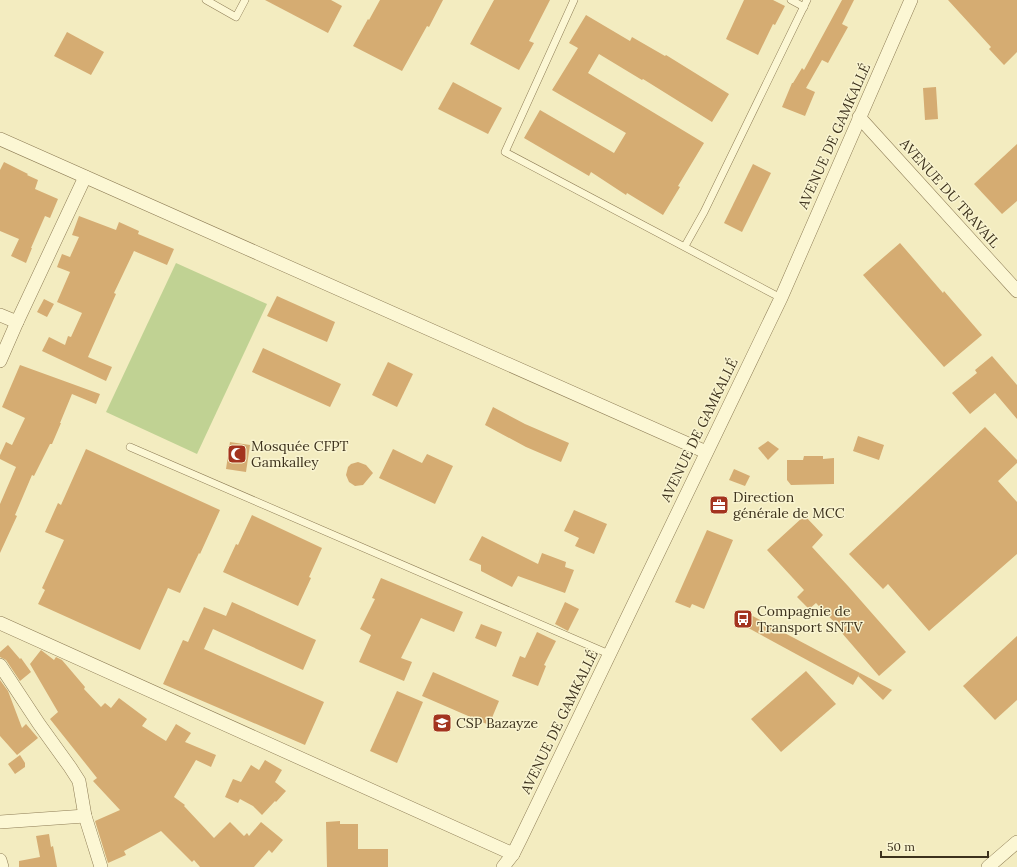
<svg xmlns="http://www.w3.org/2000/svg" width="1017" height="867" viewBox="0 0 1017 867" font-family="Lora,serif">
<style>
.green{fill:#c0d293}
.building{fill:#d5ac72}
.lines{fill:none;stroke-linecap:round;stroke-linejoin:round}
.service-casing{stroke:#8e7d56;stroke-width:8}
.minor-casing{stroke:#8e7d56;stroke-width:14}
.service{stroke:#fcf7d4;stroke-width:7}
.minor{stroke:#fcf7d4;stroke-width:13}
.labels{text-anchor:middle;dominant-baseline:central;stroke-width:3;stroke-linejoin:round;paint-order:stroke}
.street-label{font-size:14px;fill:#3c311c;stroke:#f9f4d0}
.poi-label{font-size:14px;fill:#3c311c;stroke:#f9f4d0;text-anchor:start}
</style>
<rect width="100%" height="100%" fill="#f3ecc0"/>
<path class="green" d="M176 263 267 304 197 454 106 412Z"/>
<g class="building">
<path d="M265 0H331L342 6 328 33Z"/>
<path d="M380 0H443L429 27 427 26 402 71 353 46 368 19 369 20Z"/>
<path d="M494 0H550L529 41 534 43 519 70 470 44Z"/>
<path d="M744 0H773L785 6 775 25 773 24 758 55 726 39Z"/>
<path d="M842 0H854L842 24 848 27 828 63 822 60 806 88 815 92 805 116 782 107 792 83H793L802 68 804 70Z"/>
<path d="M948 0H1017V52L1004 65 989 49 991 47Z"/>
<path d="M586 15 630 41 632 37 665 56 666 55 729 94 712 122 643 79 642 80 599 54 588 73 704 143 678 186 680 187 663 215 627 193 626 195 591 172 589 176 524 138 540 110 614 153 626 133 552 90 578 48 569 43Z"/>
<path d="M67 32 104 52 91 75 54 56Z"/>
<path d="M453 82 502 108 488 134 438 109Z"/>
<path d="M936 87 938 119 925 120 923 88Z"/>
<path d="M1017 144V201L1002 214 974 184Z"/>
<path d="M4 162 28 174 27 175 38 180 35 189 58 199 50 218 45 216 31 248H32L26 263 11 256 19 239 0 231V170Z"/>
<path d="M753 164 771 173 742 232 724 223Z"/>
<path d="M79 216 116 230 119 222 139 231 138 234 174 249 167 265 134 251 114 293 116 294 88 357 112 367 106 381 42 351 49 337 65 345 68 336 71 337 82 313 57 302 70 272 57 267 62 254 70 257 79 237 72 235Z"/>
<path d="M900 243 943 293 944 291 982 335 944 367 863 275Z"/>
<path d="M277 296 335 322 327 342 267 316Z"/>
<path d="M44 299 54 304 47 317 37 312Z"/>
<path d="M263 348 341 384 330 407 252 372Z"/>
<path d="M992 356 1017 385V419L995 393 970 414 952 393 977 373 975 370Z"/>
<path d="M388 362 413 374 397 407 372 395Z"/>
<path d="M20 365 100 394 96 404 72 394 60 423H61L52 444H50L34 476 32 475 15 515 17 516 0 553V504L16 467 0 459V455L6 442 12 445 25 418 2 407Z"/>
<path d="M493 407 525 424 569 443 561 462 526 447 485 425Z"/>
<path d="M985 427 1017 460V463L998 481 1017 502V554L929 631 888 584 883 589 849 554Z"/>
<path d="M858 436 884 445 879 460 853 451Z"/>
<path d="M768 441 779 449 768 460 758 448Z"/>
<path d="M230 442 250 445 246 472 226 469Z"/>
<path d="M86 449 220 510 200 554 199 553 180 593 168 588 140 650 38 604 45 590 42 588 64 540 45 532 58 503 61 505Z"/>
<path d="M393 449 422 463 427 454 453 466 435 504 379 478Z"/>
<path d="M804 456H823V459L834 458V484L791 485 787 480V460H803Z"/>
<path d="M358 462 366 465 373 473 363 485 355 486 349 482 346 475 348 467 351 464Z"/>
<path d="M734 469 750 476 745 486 729 480Z"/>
<path d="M574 510 607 524 594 554 575 546 579 538 564 531Z"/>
<path d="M252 515 322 548 309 577 311 578 298 606 223 572 236 544 238 545Z"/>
<path d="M805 516 823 535 812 547 848 586 906 652 879 676 835 625 836 624 816 603 809 609 797 597 804 590 767 550 803 517Z"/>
<path d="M707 530 733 540 704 609 692 604 690 608 675 602Z"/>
<path d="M482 536 538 564 542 553 566 562 565 567 574 570 565 593 518 576 512 587 481 571V565L469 560Z"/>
<path d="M381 578 463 612 454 632 421 618 401 658 412 662 404 681 359 662 371 635 360 629 375 599 372 598Z"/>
<path d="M232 602 316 640 303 670 213 629 204 649 324 702 305 745 163 684 183 640 188 642 204 607 226 616Z"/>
<path d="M565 602 579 609 568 631 555 624Z"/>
<path d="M747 613 860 673 853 685 741 624Z"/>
<path d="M481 624 502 632 496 647 475 638Z"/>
<path d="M537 632 556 641 544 665 546 666 538 686 512 676 520 656 525 658Z"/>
<path d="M1017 636V700L995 720 963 686Z"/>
<path d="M8 645 20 659 21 658 31 672 20 681 6 660 0 657V652Z"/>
<path d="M41 650 54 660 56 657 62 660 85 687 84 689 101 707 105 703 111 708 119 698 147 719 142 726 166 741 176 724 191 733 185 742 216 755 211 767 196 760 174 797 185 805 184 806 214 838 230 822 244 836 247 833 249 836 261 822 283 840 272 853 269 850 254 867H200L194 860 192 862 161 831 124 851 126 855 108 863 95 821 120 810 93 781 97 778 50 719 58 712 30 664Z"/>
<path d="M806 671 836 704 781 752 751 719Z"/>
<path d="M433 672 499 701 489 725 422 696Z"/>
<path d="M860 673 892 690 883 700 858 676Z"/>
<path d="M0 680 8 691 22 728 26 724 38 738 17 755 0 736Z"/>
<path d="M397 691 423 702 397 763 370 751Z"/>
<path d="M20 755 25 763V767L15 774 8 764Z"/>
<path d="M265 760 282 770 275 782 286 791 276 802 275 801 262 815 253 806 240 799 238 803 225 797 233 779 241 782 251 765 259 770Z"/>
<path d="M340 821V824H358V849H388V867H327L326 822Z"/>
<path d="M49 834 51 847 53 846 57 867H19V861L40 857 36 836Z"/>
</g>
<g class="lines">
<g class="service-casing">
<g id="service">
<path d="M206 0 236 17 245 0"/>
<path d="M574 0 505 152 781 298"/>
<path d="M791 0 804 7"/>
<path d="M685 246 704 212 807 0"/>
<path d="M130 447 609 654"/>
</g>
</g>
<g class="minor-casing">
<g id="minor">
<path d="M859 117 1017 291"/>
<path d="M0 139 706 452"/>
<path d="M0 315 17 322 85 177"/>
<path d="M0 361 17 322"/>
<path d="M0 623 513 854"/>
<path d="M0 665 39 724 70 767 79 781 85 816 101 867"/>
<path d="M0 822 85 816"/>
<path d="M0 860 2 867"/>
<path d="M503 867 513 854 521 838 781 298 911 0"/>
<path d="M988 867 1017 842"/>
</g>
</g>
<use href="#service" class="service"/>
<use href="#minor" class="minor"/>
</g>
<defs>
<g id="mosque-square" transform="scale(1)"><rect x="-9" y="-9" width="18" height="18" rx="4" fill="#a3341f" stroke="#f9f4d0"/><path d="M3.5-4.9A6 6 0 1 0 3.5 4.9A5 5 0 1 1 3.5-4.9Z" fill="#fff"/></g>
<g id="office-square" transform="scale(1)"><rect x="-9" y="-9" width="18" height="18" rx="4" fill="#a3341f" stroke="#f9f4d0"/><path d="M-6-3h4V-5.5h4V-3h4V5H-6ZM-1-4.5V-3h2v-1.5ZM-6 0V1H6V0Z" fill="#fff"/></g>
<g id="bus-square" transform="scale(1)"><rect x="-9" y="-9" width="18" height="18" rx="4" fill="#a3341f" stroke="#f9f4d0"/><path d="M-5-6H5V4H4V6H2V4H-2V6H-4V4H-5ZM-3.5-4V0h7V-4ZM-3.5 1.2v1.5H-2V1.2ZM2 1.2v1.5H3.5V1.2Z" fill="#fff"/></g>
<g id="school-square" transform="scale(1)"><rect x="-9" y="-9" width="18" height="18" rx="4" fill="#a3341f" stroke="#f9f4d0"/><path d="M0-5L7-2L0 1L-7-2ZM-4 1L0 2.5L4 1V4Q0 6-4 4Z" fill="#fff"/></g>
</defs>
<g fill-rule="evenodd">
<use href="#mosque-square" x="237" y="454"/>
<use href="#office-square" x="719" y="505"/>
<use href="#bus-square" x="743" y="619"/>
<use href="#school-square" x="442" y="723"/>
</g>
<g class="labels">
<g class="street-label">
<text transform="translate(834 136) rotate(-66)">AVENUE DE GAMKALLÉ</text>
<text transform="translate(950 193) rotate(48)">AVENUE DU TRAVAIL</text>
<text transform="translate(699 430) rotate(-64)">AVENUE DE GAMKALLÉ</text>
<text transform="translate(559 722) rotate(-64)">AVENUE DE GAMKALLÉ</text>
</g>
<g class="poi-label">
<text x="251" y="446">Mosquée CFPT<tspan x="251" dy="16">Gamkalley</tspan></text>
<text x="733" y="497">Direction<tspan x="733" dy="16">générale de MCC</tspan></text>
<text x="757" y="611">Compagnie de<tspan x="757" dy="16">Transport SNTV</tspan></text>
<text x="456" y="723">CSP Bazayze</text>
</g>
</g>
<path d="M881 851v6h107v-6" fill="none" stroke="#3c311c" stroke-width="2"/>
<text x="887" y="851" font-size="12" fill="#3c311c" stroke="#f9f4d0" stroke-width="3" paint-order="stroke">50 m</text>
</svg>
